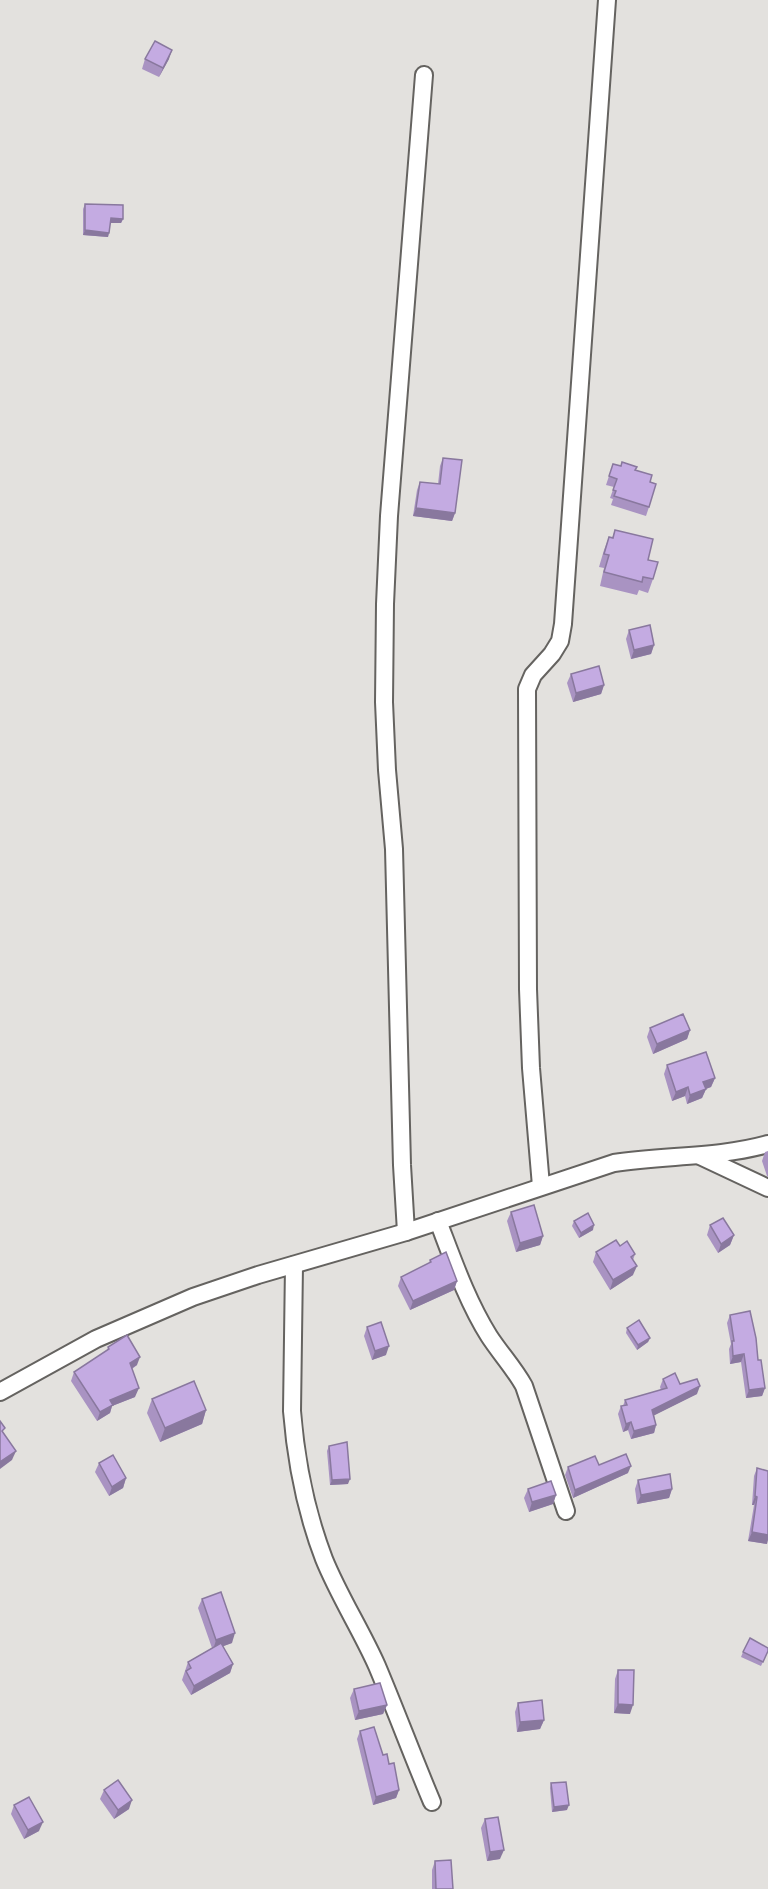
<svg xmlns="http://www.w3.org/2000/svg" width="768" height="1889" viewBox="0 0 768 1889" font-family="Jost,sans-serif">
<style>
.lines{fill:none;stroke-linecap:round;stroke-linejoin:round}
.minor-casing{stroke:#656360;stroke-width:20}
.minor{stroke:#fff;stroke-width:16}
.wall{fill:#a993c2}
.shaded-wall{fill:#89789e}
.building{fill:#c4abe2;stroke:#89789e;stroke-width:1.5}
</style>
<rect width="100%" height="100%" fill="#e3e1de"/>
<g class="lines">
<g class="minor-casing">
<g id="minor">
<path d="M700 1156 768 1188"/>
<path d="M541 1186 531 1068 528 989 527 689 533 675 552 654 560 641 563 624 607 0"/>
<path d="M438 1221C453 1260 467 1301 489 1336 500 1353 514 1368 524 1386L566 1511"/>
<path d="M406 1232 402 1165 394 849 387 770 384 702 385 604 389 516 424 75"/>
<path d="M294 1265 292 1411C296 1461 306 1512 324 1559 339 1596 361 1630 377 1666 396 1711 413 1757 432 1802"/>
<path d="M0 1392 96 1339 193 1297 258 1275 406 1232 614 1163C665 1155 718 1158 768 1144"/>
</g>
</g>
<use href="#minor" class="minor"/>
</g>
<g class="wall">
<path d="M145 59H169L159 77 142 69Z"/>
<path d="M85 204 123 219 121 223H110L108 237 83 235V209Z"/>
<path d="M443 458 455 513 452 521 413 516 417 490 420 482 438 484 440 466Z"/>
<path d="M613 464 635 470 650 482 649 507 646 516 611 505 613 499 610 498 614 487 606 485Z"/>
<path d="M615 530 648 560 653 579 648 593 639 590 637 595 600 586 604 568 599 567 604 550 609 537 612 538Z"/>
<path d="M629 630 654 645 651 654 631 659 626 639Z"/>
<path d="M571 674 604 685 601 694 573 702 567 683Z"/>
<path d="M650 1028 690 1030 687 1039 653 1054 647 1037Z"/>
<path d="M667 1065 715 1078 711 1087 706 1089 702 1098 687 1104 685 1096 672 1101 664 1074Z"/>
<path d="M768 1151V1177L767 1176 762 1161 765 1152Z"/>
<path d="M511 1212 543 1236 540 1245 516 1252 507 1221Z"/>
<path d="M574 1221 593 1230 579 1238 572 1226Z"/>
<path d="M710 1225 734 1235 730 1245 718 1253 707 1235Z"/>
<path d="M620 1246 635 1254 633 1260V1275L610 1290 593 1262 596 1252Z"/>
<path d="M430 1260 457 1281 454 1290 410 1310 398 1286 401 1277 429 1263Z"/>
<path d="M730 1315 758 1360 765 1388 762 1396 746 1398 741 1362 730 1364 729 1349 731 1344 727 1323Z"/>
<path d="M367 1327 386 1355 372 1360 364 1336Z"/>
<path d="M627 1328 650 1338 648 1342 637 1350 626 1333Z"/>
<path d="M108 1347 137 1365 132 1369 135 1397 112 1406 110 1413 97 1421 71 1381 74 1372 107 1351Z"/>
<path d="M663 1379 680 1384 697 1394 654 1415 656 1425 654 1433 631 1439 628 1430 623 1432 618 1414 621 1406H623L625 1400 661 1390 660 1387Z"/>
<path d="M152 1399 206 1410 202 1424 160 1442 147 1413Z"/>
<path d="M329 1446 348 1484 330 1485 327 1451Z"/>
<path d="M99 1463 126 1478 123 1488 109 1496 95 1472Z"/>
<path d="M599 1465 628 1473 573 1498 565 1475 568 1467Z"/>
<path d="M757 1468 767 1544 748 1541 754 1505H752L754 1476Z"/>
<path d="M638 1480 672 1489 669 1498 637 1504 635 1489Z"/>
<path d="M528 1489 556 1495 553 1504 529 1512 524 1498Z"/>
<path d="M202 1599 232 1643 223 1646 233 1664 230 1673 191 1695 182 1680 188 1662 212 1648 198 1608Z"/>
<path d="M768 1651 761 1666 741 1657 743 1652Z"/>
<path d="M618 1670 630 1714 614 1713 615 1679Z"/>
<path d="M354 1689 387 1705 383 1714 355 1720 350 1698Z"/>
<path d="M518 1703 544 1720 540 1729 517 1732 515 1712Z"/>
<path d="M360 1731 383 1755 389 1764 399 1790 396 1798 373 1805 357 1739Z"/>
<path d="M551 1783 567 1810 552 1812 550 1788Z"/>
<path d="M104 1790 129 1809 114 1819 100 1799Z"/>
<path d="M14 1805 39 1831 24 1839 11 1814Z"/>
<path d="M485 1819 500 1859 487 1861 481 1828Z"/>
<path d="M435 1861 453 1889H432V1870Z"/>
</g>
<g class="shaded-wall">
<path d="M172 50 169 59 159 77 163 68Z"/>
<path d="M111 218 123 219 121 223H109Z"/>
<path d="M85 230 109 233 108 237 83 235Z"/>
<path d="M416 508 455 513 452 521 413 516Z"/>
<path d="M654 645 651 654 631 659 634 650Z"/>
<path d="M604 685 601 694 573 702 576 693Z"/>
<path d="M690 1030 687 1039 653 1054 657 1044Z"/>
<path d="M715 1078 711 1087 700 1091 703 1082Z"/>
<path d="M688 1087 685 1096 672 1101 676 1092Z"/>
<path d="M706 1089 702 1098 687 1104 690 1095Z"/>
<path d="M594 1225 593 1230 579 1238 581 1233Z"/>
<path d="M734 1235 730 1245 718 1253 721 1244Z"/>
<path d="M543 1236 540 1245 516 1252 520 1243Z"/>
<path d="M637 1266 633 1275 610 1290 613 1280Z"/>
<path d="M457 1281 454 1290 410 1310 413 1301Z"/>
<path d="M650 1338 648 1342 637 1350 638 1345Z"/>
<path d="M389 1346 386 1355 372 1360 375 1351Z"/>
<path d="M744 1354 741 1362 730 1364 733 1356Z"/>
<path d="M140 1357 137 1365 126 1372 130 1363Z"/>
<path d="M700 1386 697 1394 649 1418 652 1410Z"/>
<path d="M139 1388 135 1397 112 1406 110 1413 97 1421 100 1412 110 1400Z"/>
<path d="M765 1388 762 1396 746 1398 749 1390Z"/>
<path d="M206 1410 202 1424 160 1442 165 1428Z"/>
<path d="M631 1422 628 1430 623 1432 626 1424Z"/>
<path d="M656 1425 654 1433 631 1439 634 1431Z"/>
<path d="M16 1451 12 1460 0 1469V1462Z"/>
<path d="M631 1466 628 1473 573 1498 575 1490Z"/>
<path d="M126 1478 123 1488 109 1496 112 1487Z"/>
<path d="M350 1479 348 1484 330 1485 332 1480Z"/>
<path d="M672 1489 669 1498 637 1504 641 1495Z"/>
<path d="M556 1495 553 1504 529 1512 532 1502Z"/>
<path d="M755 1496 757 1497 754 1505H752Z"/>
<path d="M752 1532 768 1535V1540L767 1544 748 1541Z"/>
<path d="M235 1633 232 1643 213 1650 216 1640Z"/>
<path d="M233 1664 230 1673 191 1695 194 1686Z"/>
<path d="M618 1704 633 1705 630 1714 614 1713Z"/>
<path d="M387 1705 383 1714 355 1720 359 1711Z"/>
<path d="M544 1720 540 1729 517 1732 520 1722Z"/>
<path d="M399 1790 396 1798 373 1805 376 1797Z"/>
<path d="M132 1800 129 1809 114 1819 118 1810Z"/>
<path d="M569 1805 567 1810 552 1812 554 1807Z"/>
<path d="M43 1822 39 1831 24 1839 28 1830Z"/>
<path d="M504 1850 500 1859 487 1861 490 1852Z"/>
</g>
<g class="building">
<path d="M155 41 172 50 163 68 145 59Z"/>
<path d="M85 204 123 205V219L111 218 109 233 85 230Z"/>
<path d="M443 458 462 460 455 513 416 508 420 482 440 484Z"/>
<path d="M622 462 637 467 635 470 652 475 650 482 656 484 649 507 614 496 616 491 613 490 617 479 609 476 613 464 621 466Z"/>
<path d="M615 530 653 539 648 560 658 562 653 579 643 577 642 582 604 572 609 555 604 554 609 537 613 538Z"/>
<path d="M650 625 654 645 634 650 629 630Z"/>
<path d="M599 666 604 685 576 693 571 674Z"/>
<path d="M683 1014 690 1030 657 1044 650 1028Z"/>
<path d="M706 1052 715 1078 703 1082 706 1089 690 1095 688 1087 676 1092 667 1065Z"/>
<path d="M534 1205 543 1236 520 1243 511 1212Z"/>
<path d="M588 1213 594 1225 581 1233 574 1221Z"/>
<path d="M723 1218 734 1235 721 1244 710 1225Z"/>
<path d="M616 1240 620 1246 627 1241 635 1254 631 1257 637 1266 613 1280 596 1252Z"/>
<path d="M446 1252 457 1281 413 1301 401 1277 431 1262 430 1260Z"/>
<path d="M750 1311 756 1338 758 1360H761L765 1388 749 1390 744 1354 733 1356 732 1341H734L730 1315Z"/>
<path d="M639 1320 650 1338 638 1345 627 1328Z"/>
<path d="M381 1322 389 1346 375 1351 367 1327Z"/>
<path d="M127 1335 140 1357 130 1363 139 1388 110 1400 113 1405 100 1412 74 1372 109 1349 108 1347Z"/>
<path d="M675 1373 680 1384 697 1379 700 1386 652 1410 656 1425 634 1431 631 1422 626 1424 621 1406 627 1405 625 1400 667 1388 663 1379Z"/>
<path d="M194 1381 206 1410 165 1428 152 1399Z"/>
<path d="M0 1421 5 1428 2 1431 16 1451 0 1462Z"/>
<path d="M347 1442 350 1479 332 1480 329 1446Z"/>
<path d="M626 1454 631 1466 575 1490 568 1467 595 1456 599 1465Z"/>
<path d="M113 1455 126 1478 112 1487 99 1463Z"/>
<path d="M757 1468 768 1471V1535L752 1532 757 1497 755 1496Z"/>
<path d="M670 1474 672 1489 641 1495 638 1480Z"/>
<path d="M551 1481 556 1495 532 1502 528 1489Z"/>
<path d="M221 1592 235 1633 216 1640 202 1599Z"/>
<path d="M750 1638 768 1648V1651L763 1662 743 1652Z"/>
<path d="M221 1643 233 1664 194 1686 186 1671 191 1668 188 1662Z"/>
<path d="M618 1670H634L633 1705 618 1704Z"/>
<path d="M380 1683 387 1705 359 1711 354 1689Z"/>
<path d="M542 1700 544 1720 520 1722 518 1703Z"/>
<path d="M374 1727 383 1755 387 1754 389 1764 394 1763 399 1790 376 1797 360 1731Z"/>
<path d="M118 1780 132 1800 118 1810 104 1790Z"/>
<path d="M566 1782 569 1805 554 1807 551 1783Z"/>
<path d="M29 1797 43 1822 28 1830 14 1805Z"/>
<path d="M498 1817 504 1850 490 1852 485 1819Z"/>
<path d="M451 1860 453 1889H436L435 1861Z"/>
</g>
</svg>
